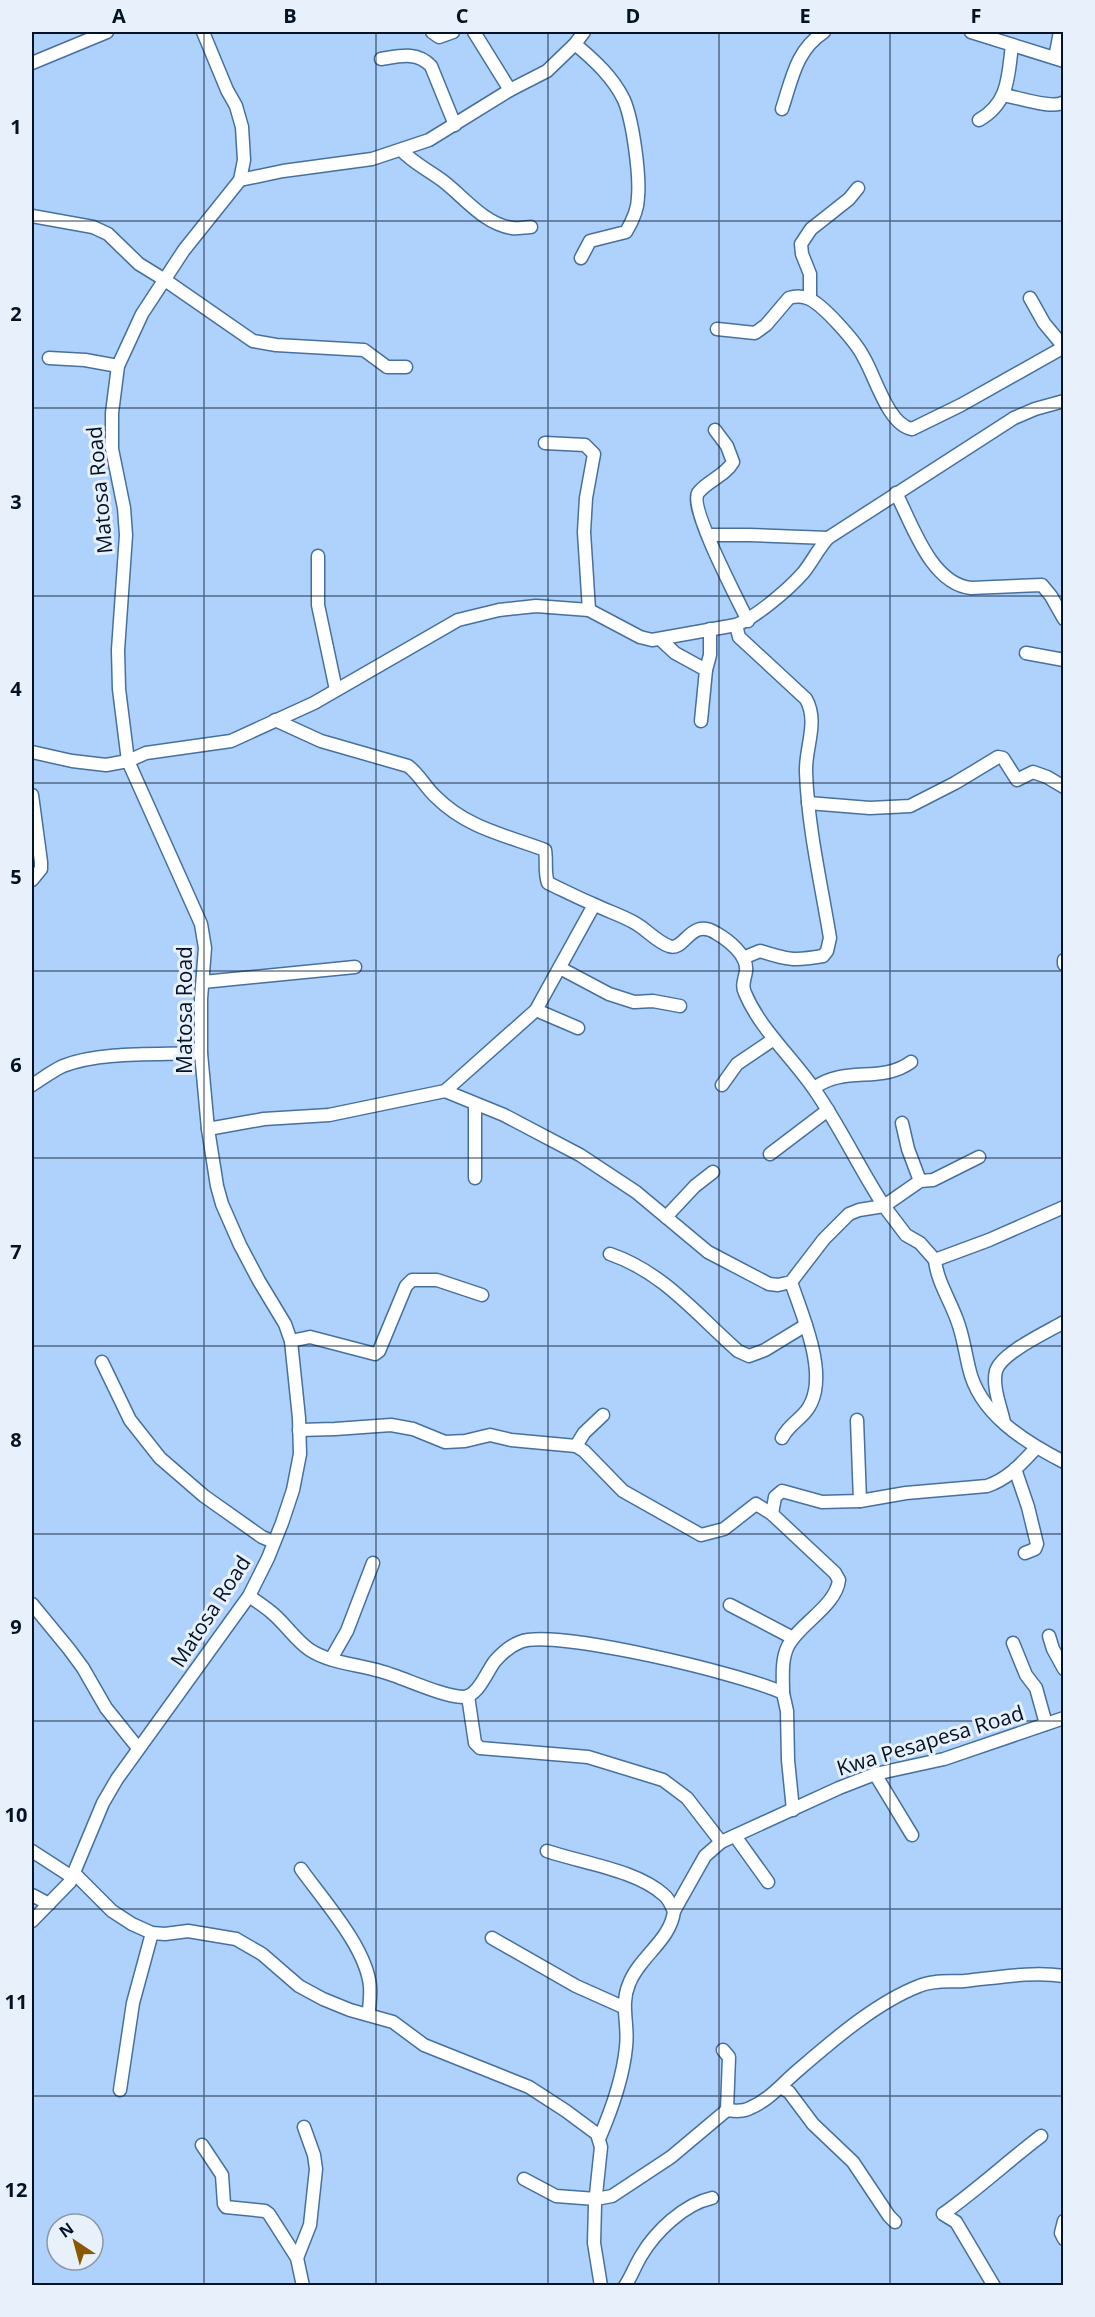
<svg xmlns="http://www.w3.org/2000/svg" width="1095" height="2317" viewBox="0 0 1095 2317" font-family="'Open Sans',sans-serif">
<style>
.lines{fill:none;stroke-linecap:round;stroke-linejoin:round}
.minor-casing{stroke:#46709e;stroke-width:15}
.minor{stroke:#fff;stroke-width:12}
.grid{fill:none;stroke:#031325;stroke-width:1.5;stroke-opacity:0.55}
.labels{text-anchor:middle;dominant-baseline:central;stroke-width:6;stroke-linejoin:round;paint-order:stroke}
.street-label{font-size:21px;fill:#031325;stroke:#e7f0fb}
.neatline{fill:none;stroke:#031325;stroke-width:2}
.grid-label{font-size:20px;text-anchor:middle;font-weight:bold;fill:#031325}
</style>
<rect width="100%" height="100%" fill="#aed2fb"/>
<g class="lines">
<g class="minor-casing">
<g id="minor">
<path d="M432 32 439 37 453 32"/>
<path d="M474 32 510 90"/>
<path d="M971 32 1064 61"/>
<path d="M575 44C594 60 613 77 624 100 633 121 640 175 638 197 638 209 632 222 626 232L590 241 581 258"/>
<path d="M1055 58 1060 32"/>
<path d="M381 59C400 56 417 51 431 66L455 125"/>
<path d="M32 63 107 32"/>
<path d="M1003 95C1018 97 1053 110 1064 102"/>
<path d="M782 109C792 79 796 50 824 32"/>
<path d="M979 120C1009 103 1008 77 1012 45"/>
<path d="M401 150C416 165 427 169 443 181 464 197 484 224 512 228 518 229 525 227 531 227"/>
<path d="M240 180 283 171 372 159 429 140 510 90 547 71 575 44 584 32"/>
<path d="M32 216 93 227 108 234 139 264 165 280 253 341 276 345 364 350 387 367H406"/>
<path d="M810 298V274L802 254 801 244 811 229 849 199 858 188"/>
<path d="M1030 298 1044 323 1064 347"/>
<path d="M717 329 755 333 766 325 789 298C795 296 801 296 807 298 822 303 857 343 864 358 875 376 888 425 912 429L961 405 1064 347"/>
<path d="M49 358 85 360 118 366"/>
<path d="M715 430 727 446 733 462C725 476 707 481 698 493 689 508 739 602 748 621"/>
<path d="M545 443 585 445 594 454 586 498 584 532 589 610"/>
<path d="M896 493C912 524 931 584 971 588L1042 585 1051 596 1064 619"/>
<path d="M709 535H749L828 538"/>
<path d="M318 556V605L336 690"/>
<path d="M736 625 739 637 806 699C819 722 805 748 806 772 808 828 821 883 830 938L827 951 823 956C794 961 788 960 760 951L743 958"/>
<path d="M661 640 675 653 706 670 701 721"/>
<path d="M1026 653 1064 660"/>
<path d="M706 670 710 655V629"/>
<path d="M275 720 321 741 408 766C420 775 425 787 436 797 467 828 505 835 545 850 547 861 544 872 548 883 563 890 578 898 593 904 607 911 621 915 635 923 646 929 657 942 669 946 685 952 690 917 716 933 728 940 748 955 746 971 745 979 741 985 745 993 760 1029 792 1057 814 1089 840 1126 859 1168 884 1206L920 1181 933 1180 979 1157"/>
<path d="M32 752 72 761 106 765 128 761 146 753 231 741 314 703 458 620 499 610 536 606 589 610 640 637 652 640 736 625C755 618 789 589 803 573 812 562 818 549 828 538L1014 418 1035 409 1064 401"/>
<path d="M32 795 41 862V869L32 880"/>
<path d="M808 803 870 808 910 806 955 783 998 757 1003 758 1017 780 1033 772 1047 777 1064 787"/>
<path d="M1064 960V964"/>
<path d="M560 968 609 994 634 1002 653 1001 680 1006"/>
<path d="M203 982 355 967"/>
<path d="M536 1010 578 1028"/>
<path d="M32 1085C42 1079 52 1071 63 1066 101 1051 160 1055 201 1053"/>
<path d="M722 1085 737 1064 774 1039"/>
<path d="M814 1088C845 1065 881 1084 911 1062"/>
<path d="M445 1091 504 1115 580 1155 636 1192 708 1252 769 1284 778 1285 791 1282 824 1239 849 1214 859 1210 884 1206 906 1235 920 1243 935 1260"/>
<path d="M475 1105V1178"/>
<path d="M902 1123 908 1149 920 1181"/>
<path d="M208 1129 264 1119 329 1115 445 1091 536 1010 594 905"/>
<path d="M770 1154 828 1110"/>
<path d="M1064 1207 989 1240 935 1260C937 1281 950 1300 957 1320 963 1335 965 1352 969 1368 979 1414 1025 1442 1064 1462"/>
<path d="M666 1217 695 1186 713 1172"/>
<path d="M610 1254C663 1272 696 1314 738 1351L749 1356 765 1350 806 1325"/>
<path d="M291 1341 310 1337 375 1354 379 1351 406 1286 412 1280H437L482 1295"/>
<path d="M102 1362 130 1420 160 1458 204 1496 262 1537 274 1542"/>
<path d="M857 1420 860 1501"/>
<path d="M1004 1422C1001 1408 992 1386 996 1371 1001 1353 1047 1332 1064 1322"/>
<path d="M299 1430 335 1429 391 1425 413 1429 445 1442 465 1441 490 1435 511 1440 576 1446 584 1451 623 1491 701 1535 724 1529 756 1504 772 1514 835 1573 839 1580C836 1606 799 1624 788 1646 781 1660 783 1678 783 1693"/>
<path d="M782 1438C789 1424 802 1419 809 1407 829 1374 802 1315 791 1282"/>
<path d="M576 1446 584 1433 603 1415"/>
<path d="M1015 1469 1028 1507 1037 1544 1035 1549 1025 1553"/>
<path d="M772 1514 775 1497 782 1491 822 1502 860 1501 906 1493 987 1486C1008 1479 1021 1464 1036 1448"/>
<path d="M249 1596C256 1601 264 1606 271 1612 285 1623 295 1640 310 1650 330 1663 357 1664 380 1671 403 1677 440 1696 463 1697 478 1697 487 1671 495 1661 502 1653 510 1646 520 1642 554 1628 746 1675 783 1693L787 1711 788 1760 793 1810"/>
<path d="M32 1604 69 1649 83 1668 106 1708 138 1748"/>
<path d="M730 1605 793 1638"/>
<path d="M1049 1636 1053 1649 1064 1669"/>
<path d="M1013 1643 1026 1675 1036 1688 1046 1724"/>
<path d="M331 1659 347 1631 373 1563"/>
<path d="M468 1696 475 1743 480 1748 588 1757 663 1780 687 1798 721 1842"/>
<path d="M875 1774 912 1835"/>
<path d="M735 1836 768 1882"/>
<path d="M32 1851 72 1877"/>
<path d="M547 1851C582 1863 637 1870 664 1895 669 1899 671 1905 674 1911 671 1940 639 1957 629 1984 620 2005 629 2025 626 2047 623 2079 612 2109 599 2139"/>
<path d="M301 1869C323 1900 366 1947 370 1986 371 1995 369 2005 369 2014"/>
<path d="M75 1874 112 1911 132 1924 152 1933 165 1934 188 1931 236 1939 262 1954 299 1986 323 1999 350 2010 393 2022 424 2045 529 2087 566 2111 597 2134 601 2147 595 2204 594 2243 601 2286"/>
<path d="M32 1895 49 1904"/>
<path d="M674 1911 705 1856 721 1842 839 1788 875 1774 944 1759 1064 1718"/>
<path d="M32 1921 70 1882 103 1803 117 1779 249 1596 268 1558 282 1523 293 1490 300 1454 299 1418 291 1341 285 1324 259 1281 240 1245 222 1204 217 1186 208 1129 201 1053V999L205 948 201 924 128 761 119 689 118 650 126 535 124 508 112 449V413L118 366 142 314 184 250 240 180 244 160 242 127 236 106 227 90 203 32"/>
<path d="M492 1938 576 1986 623 2007"/>
<path d="M723 2050 729 2057 727 2110"/>
<path d="M782 2088 789 2092 813 2124 853 2162 889 2216 895 2222"/>
<path d="M120 2090 133 2003 152 1933"/>
<path d="M202 2145 222 2175 224 2204 226 2207 265 2211 269 2214 297 2258 303 2286"/>
<path d="M524 2179 556 2196 596 2199 612 2196 671 2157 727 2110C735 2111 743 2112 750 2108 769 2100 781 2085 796 2072 831 2042 875 2003 919 1986 932 1980 949 1982 964 1981 996 1978 1031 1971 1064 1976"/>
<path d="M1064 2221 1061 2233 1064 2239"/>
<path d="M297 2258 310 2225 316 2169 314 2155 304 2127"/>
<path d="M625 2286C631 2277 635 2266 641 2256 655 2232 684 2204 712 2198"/>
<path d="M994 2286 956 2222 943 2214C977 2190 1008 2161 1041 2136"/>
</g>
</g>
<use href="#minor" class="minor"/>
</g>
<path class="grid" d="M204 32V2286M376 32V2286M548 32V2286M719 32V2286M890 32V2286M32 221H1064M32 408H1064M32 596H1064M32 783H1064M32 971H1064M32 1158H1064M32 1346H1064M32 1534H1064M32 1721H1064M32 1909H1064M32 2096H1064"/>
<g class="labels">
<g class="street-label">
<text transform="translate(99 490) rotate(-95)">Matosa Road</text>
<text transform="translate(184 1010) rotate(-90)">Matosa Road</text>
<text transform="translate(210 1611) rotate(-57)">Matosa Road</text>
<text transform="translate(930 1740) rotate(-17)">Kwa Pesapesa Road</text>
</g>
</g>
<rect width="1095" height="2317" fill="none" stroke="#e7f0fb" stroke-width="66"/>
<g transform="translate(75 2242) rotate(324)"><circle r="28" fill="#e7f0fb" stroke="#8c98a5" stroke-width="1.5"/>
<path d="M0-4.5L10 22L0 15L-10 22Z" fill="#8a5800"/>
<text y="-9" font-size="16" font-weight="bold" text-anchor="middle" fill="#031325">N</text>
</g>
<rect x="33" y="33" width="1029" height="2251" class="neatline"/>
<g class="grid-label">
<text x="119" y="23">A</text>
<text x="290" y="23">B</text>
<text x="462" y="23">C</text>
<text x="633" y="23">D</text>
<text x="805" y="23">E</text>
<text x="976" y="23">F</text>
<text x="16" y="134">1</text>
<text x="16" y="321">2</text>
<text x="16" y="509">3</text>
<text x="16" y="696">4</text>
<text x="16" y="884">5</text>
<text x="16" y="1072">6</text>
<text x="16" y="1259">7</text>
<text x="16" y="1447">8</text>
<text x="16" y="1634">9</text>
<text x="16" y="1822">10</text>
<text x="16" y="2009">11</text>
<text x="16" y="2197">12</text>
</g>
</svg>
